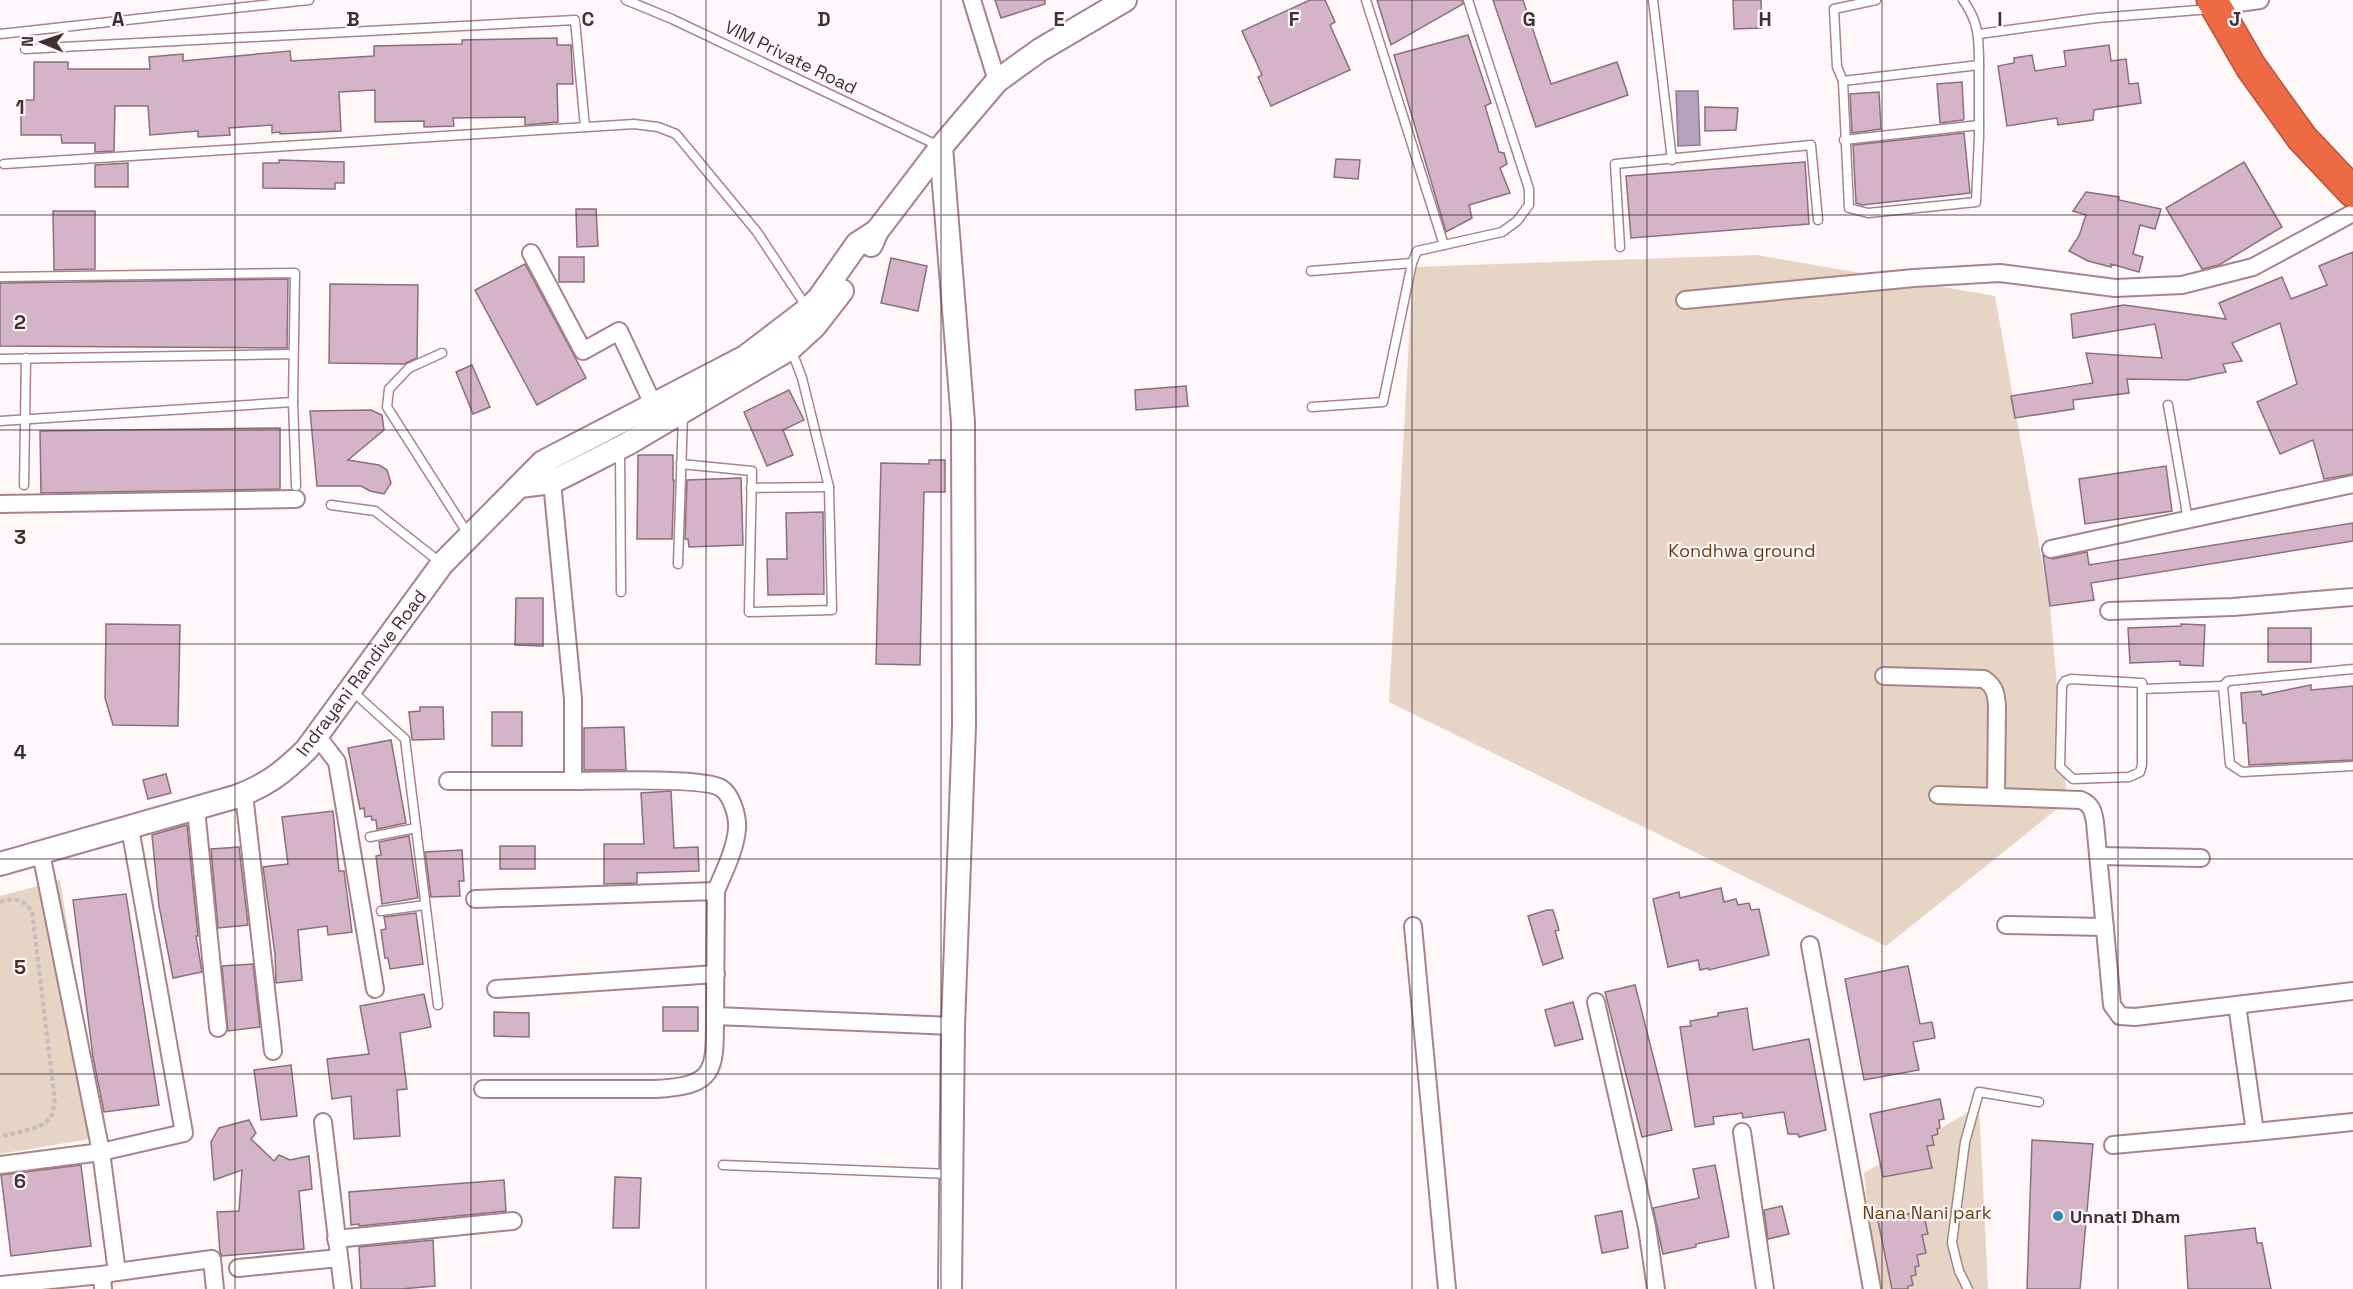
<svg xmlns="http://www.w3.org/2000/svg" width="2353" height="1289" viewBox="0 0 2353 1289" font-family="'Space Grotesk',sans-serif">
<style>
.green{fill:#e6d4c4}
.water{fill:#b3a1be;stroke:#907f94;stroke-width:1.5}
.building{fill:#d5b4c8;stroke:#8b6e80;stroke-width:1.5}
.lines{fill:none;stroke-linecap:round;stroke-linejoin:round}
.lane-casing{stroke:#a88489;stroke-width:11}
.street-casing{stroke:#a88489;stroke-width:20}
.secondary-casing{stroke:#a88489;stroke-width:26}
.highway-casing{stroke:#b1563e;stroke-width:33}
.path{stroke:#c5bbbc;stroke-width:4;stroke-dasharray:4.5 3;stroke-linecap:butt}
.lane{stroke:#fff;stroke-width:8}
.street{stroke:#fff;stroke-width:16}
.secondary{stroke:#fff;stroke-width:22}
.highway{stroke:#ee6a44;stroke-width:30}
.grid{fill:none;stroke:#403032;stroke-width:1.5;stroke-opacity:0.55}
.poi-dot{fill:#278bb4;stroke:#fff7f8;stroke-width:2}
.labels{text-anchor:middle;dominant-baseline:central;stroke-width:4.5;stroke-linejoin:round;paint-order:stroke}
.street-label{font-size:18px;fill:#403032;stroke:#fff7f8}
.park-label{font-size:18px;fill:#653f17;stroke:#fff7f8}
.poi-label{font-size:18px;font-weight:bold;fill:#403032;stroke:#fff7f8;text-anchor:start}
.grid-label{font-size:20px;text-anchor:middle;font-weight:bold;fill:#403032;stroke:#fff7f8;stroke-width:4.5;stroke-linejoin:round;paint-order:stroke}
</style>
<rect width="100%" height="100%" fill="#fff7f8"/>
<g class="green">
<path d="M1756 255 1995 296 2050 606 2067 801 1886 946 1389 702 1413 267Z"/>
<path d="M60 880 101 1137 0 1154V896Z"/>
<path d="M1979 1106 1988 1289H1877L1864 1173Z"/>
</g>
<path class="water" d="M1676 91H1698L1700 145 1678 146Z"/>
<g class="building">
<path d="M995 0H1045V4L1001 18Z"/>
<path d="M1310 0H1325L1335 22 1330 25 1350 70 1271 106 1258 77 1262 75 1242 31Z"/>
<path d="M1377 0H1462L1463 4 1391 45Z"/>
<path d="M1493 0H1523L1551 84 1617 62 1628 95 1536 127Z"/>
<path d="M1733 0H1761L1762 28 1734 29Z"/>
<path d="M1468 35 1491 103 1485 106 1499 152 1504 153 1507 164 1500 168 1510 193 1469 205 1472 218 1446 232 1394 55Z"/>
<path d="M557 38V45H571L573 84H557L558 122 525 125V117L453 118 454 126 424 127V121L375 122V90L339 92 341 131 280 134V132L272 133V125L229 128 230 135 198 137V131L150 135 148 106H115L114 151 95 152V143H62L61 135H21V100H34V62H68V69H150L149 57 183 54V61L290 51 291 61 374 56V46L462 44V40Z"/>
<path d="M2109 45 2111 61 2126 59 2129 84 2138 83 2141 103 2094 110 2093 120 2058 125 2057 118 2007 126 1998 66 2014 63V58L2032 55 2035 71 2066 66 2064 51Z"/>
<path d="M1962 82 1964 118 1963 120 1940 123 1937 84Z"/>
<path d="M1879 92 1881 129 1852 133 1850 94Z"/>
<path d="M1705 107 1738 108 1736 130 1705 131Z"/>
<path d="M1964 133 1970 193 1862 205 1856 203 1853 145Z"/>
<path d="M1336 159 1360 160 1358 179 1334 177Z"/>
<path d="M279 160 344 162V183H335V189L263 188V163H279Z"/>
<path d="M1805 162 1809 224 1631 238 1626 176Z"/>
<path d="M2244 162 2282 227 2219 265 2202 269 2166 208Z"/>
<path d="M128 163V187H95V165Z"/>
<path d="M2086 192 2119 197V200L2161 209 2155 229 2140 225 2133 254 2143 257 2139 272 2111 264V267L2088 261 2069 251 2079 236 2086 215 2073 211Z"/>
<path d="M576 209H596L598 246 577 247Z"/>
<path d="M53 211H95V269L54 270Z"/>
<path d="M2353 252V474L2324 479 2313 440 2280 454 2257 402 2297 384 2280 323 2232 343 2242 361 2223 364 2226 372 2187 380 2127 379 2129 393 2073 400 2074 409 2015 418 2011 396 2093 383 2086 353 2162 358 2155 324 2073 338 2071 314 2124 305 2226 319 2219 303 2282 277 2291 299 2327 285 2319 266Z"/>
<rect x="559" y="257" width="25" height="25"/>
<path d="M891 258 927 266 918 311 881 303Z"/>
<path d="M525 264 586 378 537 405 475 290Z"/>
<path d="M288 279 287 348 0 346V283Z"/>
<path d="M330 284 418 285 417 358 404 364 329 363Z"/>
<path d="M472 365 490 407 473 414 456 372Z"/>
<path d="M1186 386 1188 406 1136 410 1135 390Z"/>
<path d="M789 390 804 420 783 430 793 455 767 466 744 412Z"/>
<path d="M371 410 382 415 384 430 348 460 379 465 387 470 391 483 384 494 370 491 361 486H317L310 411Z"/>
<path d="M280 428V489L41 493 40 431Z"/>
<path d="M638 455H673V480H674L672 539H637Z"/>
<path d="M929 460H945V492H924L920 665 876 664 881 463 929 464Z"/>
<path d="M2166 466 2172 511 2085 524 2079 479Z"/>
<path d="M741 478 743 545 689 547 688 539H685L687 480Z"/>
<path d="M823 512 824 594 768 595 767 559H787L786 513Z"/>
<path d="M2353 523V541L2091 583 2094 600 2050 606 2043 555 2053 559 2087 552 2089 565Z"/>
<path d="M516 598H543V646L515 645Z"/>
<path d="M106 624 180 625 178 726 113 725 105 698Z"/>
<path d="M2181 624 2205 625 2203 666 2180 665V661L2130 663 2128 628 2181 626Z"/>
<rect x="2268" y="628" width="43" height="34"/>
<path d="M2311 685V690L2353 686V760L2249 765 2246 723H2243L2241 693 2261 691 2262 695Z"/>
<path d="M420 707H443L444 739 412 740 409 712 420 711Z"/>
<rect x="492" y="712" width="30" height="34"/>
<path d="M624 727 626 770H584V728Z"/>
<path d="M391 740 406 823 377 829 376 820H372L371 816 365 817 364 808 360 809 348 748Z"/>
<path d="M166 774 171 793 148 799 143 780Z"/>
<path d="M671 791 674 848 698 847 699 871 637 873V883L604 884V844H644L641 793Z"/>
<path d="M333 811 339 871H344L352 932 328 935 327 926 298 930 302 980 276 983 275 954 263 867 288 864 282 817Z"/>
<path d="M187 825 198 936H196L202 972 173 978 159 906 152 835Z"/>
<path d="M409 836 418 898 382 904 376 856 381 855 379 842Z"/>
<rect x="500" y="846" width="35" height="23"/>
<path d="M239 847 248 925 218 928 211 849Z"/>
<path d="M462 850 464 881H459L460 896 431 897 425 852Z"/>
<path d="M1721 888 1724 902 1736 899 1738 905 1749 903 1751 910 1759 909 1769 955 1709 970 1708 968 1700 970 1698 960 1668 967 1653 899 1679 892 1680 898Z"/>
<path d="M126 894 159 1105 104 1112 93 1057 73 900Z"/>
<path d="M1547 910H1553L1559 930 1555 931 1563 958 1543 965 1528 916Z"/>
<path d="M416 913 423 964 390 969 388 958H385L381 930 386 929 384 917Z"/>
<path d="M253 964 260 1027 228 1031 222 966Z"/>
<path d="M1908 966 1920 1024 1932 1022 1935 1038 1913 1042 1919 1070 1864 1080 1845 979Z"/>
<path d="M1635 985 1672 1130 1642 1137 1605 992Z"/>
<path d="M424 994 431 1027 400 1033 407 1089 397 1090 400 1136 354 1139 351 1096 332 1099 327 1059 369 1054 360 1006Z"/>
<path d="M1573 1002 1583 1039 1555 1046 1545 1010Z"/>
<rect x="663" y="1007" width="35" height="24"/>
<path d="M1747 1008 1753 1050 1809 1039 1826 1130 1799 1137 1798 1134H1788L1784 1112 1743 1118 1742 1113 1713 1117 1714 1124 1695 1127 1680 1027 1691 1026 1690 1021 1718 1016V1013Z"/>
<path d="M494 1012 529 1013V1037L494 1036Z"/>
<path d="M291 1065 297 1116 261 1120 254 1070Z"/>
<path d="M1940 1099 1944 1119 1939 1120 1940 1128 1937 1129 1938 1134 1932 1136 1934 1145 1927 1146 1932 1168 1883 1177 1870 1114Z"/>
<path d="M249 1120 256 1133 251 1139 274 1161 279 1155 290 1160 309 1156 312 1189 299 1191 304 1249 222 1256 220 1252 217 1212 239 1211 242 1170 214 1180 211 1142 219 1128Z"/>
<path d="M2032 1140 2093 1144 2080 1289H2027Z"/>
<path d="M81 1165 91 1246 11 1256 1 1175Z"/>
<path d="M1715 1165 1729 1237 1696 1244V1247L1663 1254 1653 1208 1699 1198 1693 1169Z"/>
<path d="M615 1177 641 1178 639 1228H613Z"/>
<path d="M504 1180 506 1211 359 1226V1224L351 1225 349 1192Z"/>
<path d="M1782 1206 1789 1234 1768 1239 1764 1210Z"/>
<path d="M1622 1211 1628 1248 1602 1253 1595 1216Z"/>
<path d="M1900 1211 1903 1215 1923 1211 1928 1234 1922 1235 1926 1253 1917 1255 1919 1266 1915 1267 1916 1275 1911 1276 1913 1285 1908 1286V1289H1892L1877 1216Z"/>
<path d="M2255 1228 2257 1243H2262L2271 1289H2188L2185 1236Z"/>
<path d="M433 1240 435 1286 401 1289H361L359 1247Z"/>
</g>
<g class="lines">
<g class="lane-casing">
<g id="lane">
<path d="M626 0 672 19 941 147"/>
<path d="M1366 0 1444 245"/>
<path d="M1653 0 1672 160"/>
<path d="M1876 0 1834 9 1837 67 1843 81 1979 65C1979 39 1979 22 1963 0"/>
<path d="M0 34 309 0"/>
<path d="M1979 34 2097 18 2211 9"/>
<path d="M25 49 575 20 585 127"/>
<path d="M1843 81 1849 208 1868 213 1976 202 1979 137V65"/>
<path d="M1844 140 1979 125"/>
<path d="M4 164 634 124 658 127 676 134 757 232 808 309"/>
<path d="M1620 247 1615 164 1811 145 1818 220"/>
<path d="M1311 271 1412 263"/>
<path d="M0 277 295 273 293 402 296 486"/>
<path d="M442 353 409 368 389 389 387 407 468 534"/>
<path d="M0 359 293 354"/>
<path d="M2168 405 2188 520"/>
<path d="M1312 407 1383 402 1412 263 1417 251 1502 232 1517 221 1529 205V189L1468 0"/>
<path d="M0 421 293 402"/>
<path d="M620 450 621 592"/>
<path d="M681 464 752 471 749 612 832 610 829 487 802 378 791 349"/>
<path d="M24 485 26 358"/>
<path d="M751 488 829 487"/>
<path d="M331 505 375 511 441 563"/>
<path d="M678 564 683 415"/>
<path d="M2353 669 2228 681 2223 686 2230 764 2242 772 2353 766"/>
<path d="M2142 689V683L2071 679 2065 681 2062 686 2060 767 2073 779 2129 777 2140 772 2142 765V689L2223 686"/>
<path d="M351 690 405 739 438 1005"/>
<path d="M370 837 416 828"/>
<path d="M381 911 425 905"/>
<path d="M723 1165 950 1174"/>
<path d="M1968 1289 1959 1271 1952 1243 1965 1142 1979 1092 2039 1102"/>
</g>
</g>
<g class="street-casing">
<g id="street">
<path d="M972 0 997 81"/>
<path d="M2217 9 2238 3 2260 0"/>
<path d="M531 253 583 351 619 331 653 404"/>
<path d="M1685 300 1914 278 2000 273 2115 288 2182 285 2253 267 2353 213"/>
<path d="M547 471 552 482 573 699V781C598 781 705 777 721 788 732 795 738 817 737 829 735 851 724 871 716 891"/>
<path d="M0 504 296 499"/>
<path d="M2051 549 2353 484"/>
<path d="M2109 611 2233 607 2353 597"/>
<path d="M1884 676 1984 679C1995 687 1996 693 1997 706L1996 797"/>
<path d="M317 736 337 762 375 989"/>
<path d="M448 781H573"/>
<path d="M244 794 273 1051"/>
<path d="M1938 795 2081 800C2092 805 2093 811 2095 822L2112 1005 2120 1016 2135 1017 2353 991"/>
<path d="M196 809 218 1028"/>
<path d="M41 853 101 1152 117 1272 102 1275"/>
<path d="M2099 856 2201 858"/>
<path d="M475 899 716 891 715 1016 953 1026"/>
<path d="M2006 925 2105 927"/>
<path d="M1413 926 1447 1289"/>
<path d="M1810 945 1872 1289"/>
<path d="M496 989 716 974"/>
<path d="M1596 1002 1647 1227 1656 1289"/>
<path d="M2237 1005 2255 1132 2353 1122"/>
<path d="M483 1089H655C716 1086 715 1071 715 1016"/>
<path d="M323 1122 343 1289"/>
<path d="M1742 1132 1765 1289"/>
<path d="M2113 1145 2255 1132"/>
<path d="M0 1165 101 1152 184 1133 130 828"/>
<path d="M336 1239 513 1221"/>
<path d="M238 1268 339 1258"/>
<path d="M117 1272 212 1259 215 1289"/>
<path d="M0 1285 102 1275 103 1289"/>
</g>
</g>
<g class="secondary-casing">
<g id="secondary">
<path d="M941 147 963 422 964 726 953 1026 950 1289"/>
<path d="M871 245 877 231 941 147 997 81 1040 50 1125 0"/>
<path d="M520 486 552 482 572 472 627 444 791 348 814 327 842 291"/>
<path d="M0 864 235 797C266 786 284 772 307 749L442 564 543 462 745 357 808 309 819 298 857 244 877 231"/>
</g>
</g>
<g class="highway-casing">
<path id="highway" d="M2212 0 2251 67 2302 138 2353 192"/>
</g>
<path class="path" d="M0 902C15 897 22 899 32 911L55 1102 51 1118 39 1127 0 1137"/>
<use href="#lane" class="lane"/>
<use href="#street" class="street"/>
<use href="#secondary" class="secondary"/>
<use href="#highway" class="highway"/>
</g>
<path class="grid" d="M235 0V1289M471 0V1289M706 0V1289M941 0V1289M1176 0V1289M1412 0V1289M1647 0V1289M1882 0V1289M2118 0V1289M0 215H2353M0 430H2353M0 644H2353M0 859H2353M0 1074H2353"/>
<circle class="poi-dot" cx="2058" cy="1216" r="6"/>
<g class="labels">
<g class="street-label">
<text transform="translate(791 57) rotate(26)">VIM Private Road</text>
<text transform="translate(361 673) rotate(-53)">Indrayani Randive Road</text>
</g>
<g class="park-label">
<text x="1742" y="550">Kondhwa ground</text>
<text x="1927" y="1212">Nana Nani park</text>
</g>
<g class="poi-label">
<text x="2070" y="1216">Unnati Dham</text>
</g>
</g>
<g class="grid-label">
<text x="118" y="26">A</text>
<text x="353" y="26">B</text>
<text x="588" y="26">C</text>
<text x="824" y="26">D</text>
<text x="1059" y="26">E</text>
<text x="1294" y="26">F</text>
<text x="1529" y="26">G</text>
<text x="1765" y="26">H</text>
<text x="2000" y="26">I</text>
<text x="2235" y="26">J</text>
<text x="20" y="114">1</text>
<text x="20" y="329">2</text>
<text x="20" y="544">3</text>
<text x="20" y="759">4</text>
<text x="20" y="974">5</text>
<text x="20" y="1188">6</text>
</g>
<g transform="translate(42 42) rotate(272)" stroke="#fff7f8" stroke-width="4.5" paint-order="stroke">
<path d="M0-4.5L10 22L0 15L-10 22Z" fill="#403032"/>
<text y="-9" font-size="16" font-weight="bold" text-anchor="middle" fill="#403032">N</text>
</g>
</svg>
